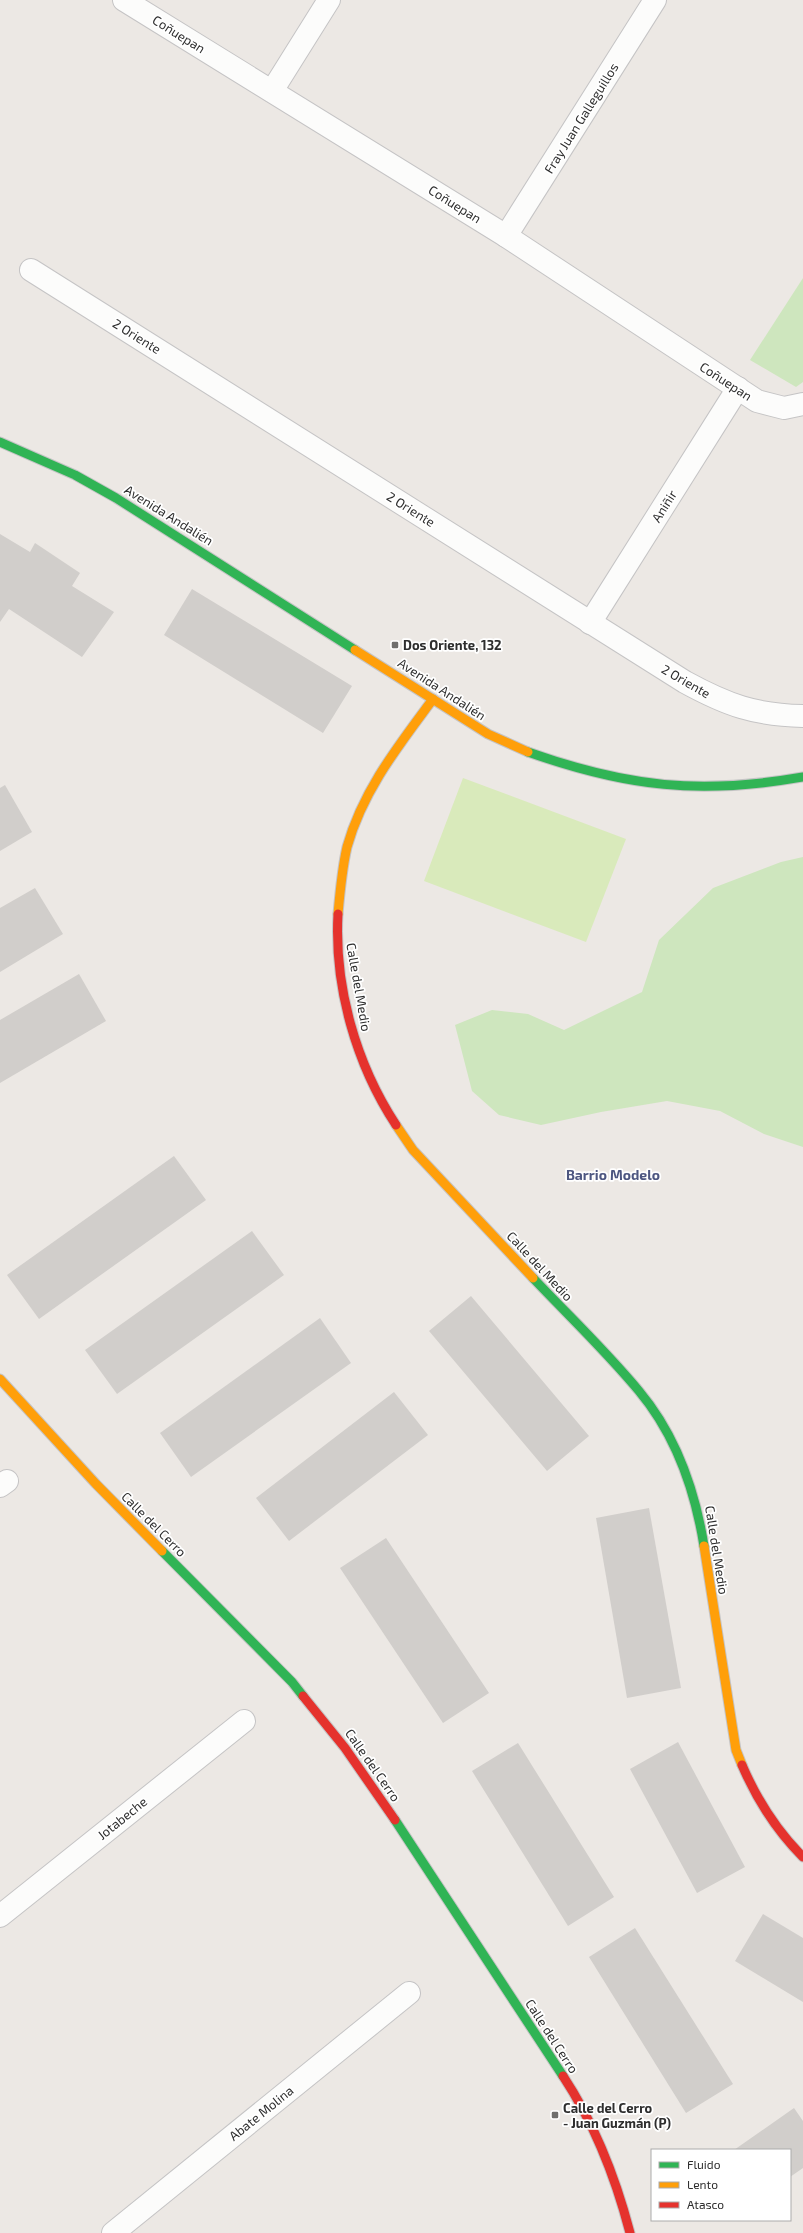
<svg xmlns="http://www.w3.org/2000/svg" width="803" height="2233" viewBox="0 0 803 2233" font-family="'Exo 2',sans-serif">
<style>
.green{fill:#cee6be}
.pitch{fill:#d9eabb}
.building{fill:#d1cecb}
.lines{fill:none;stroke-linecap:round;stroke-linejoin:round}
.street-casing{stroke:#c5c4c5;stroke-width:24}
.fast-casing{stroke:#c5c4c5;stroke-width:11}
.slow-casing{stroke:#c5c4c5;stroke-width:11}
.jam-casing{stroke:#c5c4c5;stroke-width:11}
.street{stroke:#fcfcfb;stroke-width:22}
.fast{stroke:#30b455;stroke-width:9}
.slow{stroke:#ff9f0a;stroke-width:9}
.jam{stroke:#e5322d;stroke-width:9}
.poi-dot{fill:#706f6e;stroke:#fff;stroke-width:1.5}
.labels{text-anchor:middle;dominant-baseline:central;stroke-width:3.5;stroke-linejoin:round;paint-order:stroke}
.street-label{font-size:13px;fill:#2e2e2e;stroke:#fff}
.poi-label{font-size:13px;font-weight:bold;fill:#2e2e2e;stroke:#fff;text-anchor:start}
.neighbourhood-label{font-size:14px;font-weight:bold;fill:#4d5680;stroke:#fff}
</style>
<rect width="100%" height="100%" fill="#ece8e4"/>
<g class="green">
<path d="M803 278V382L796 387 750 360Z"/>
<path d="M803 857V1147L764 1134 720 1111 667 1101 601 1112 541 1125 499 1115 472 1091 455 1025 492 1010 528 1014 564 1030 642 992 659 940 713 888 781 862Z"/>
</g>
<path class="pitch" d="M463 778 626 839 586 942 424 881Z"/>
<g class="building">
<path d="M0 534 30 552 35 543 80 573 72 586 114 612 82 657 9 609 0 622Z"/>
<path d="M192 589 352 686 323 733 164 635Z"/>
<path d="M5 785 32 832 0 851V788Z"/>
<path d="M35 888 63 934 0 972V908Z"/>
<path d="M79 974 106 1021 0 1083V1020Z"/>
<path d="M174 1156 206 1200 39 1319 7 1275Z"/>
<path d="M252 1231 284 1275 117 1394 85 1350Z"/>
<path d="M471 1296 589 1436 547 1471 429 1331Z"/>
<path d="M320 1318 351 1363 191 1477 160 1433Z"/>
<path d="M394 1392 428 1435 289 1541 256 1498Z"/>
<path d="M649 1508 681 1688 627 1698 596 1518Z"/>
<path d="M386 1538 489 1693 443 1723 340 1568Z"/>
<path d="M678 1742 745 1867 697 1893 630 1769Z"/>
<path d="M518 1743 614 1897 568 1926 472 1771Z"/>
<path d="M763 1914 803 1938V2002L735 1961Z"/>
<path d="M635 1928 733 2084 686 2113 589 1957Z"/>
<path d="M794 2108 803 2121V2168L790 2177V2150H734Z"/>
</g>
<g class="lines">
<g class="street-casing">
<g id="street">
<path d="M124 0 506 236 757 401 784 408 803 404"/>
<path d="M272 91 329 0"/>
<path d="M506 236 655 0"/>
<path d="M31 270 685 682C727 705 755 715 803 716"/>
<path d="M590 623 738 388"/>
<path d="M0 1486 7 1481"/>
<path d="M0 1916 244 1721"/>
<path d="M113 2233 409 1993"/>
</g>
</g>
<g class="fast-casing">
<g id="fast">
<path d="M0 442 75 475 116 498 355 650"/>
<path d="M528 752C627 787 700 795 803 777"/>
<path d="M533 1278C568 1315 606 1351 639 1391 675 1434 695 1490 704 1546"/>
<path d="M162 1551 292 1682 303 1696"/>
<path d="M395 1820 563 2076"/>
</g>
</g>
<g class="slow-casing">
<g id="slow">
<path d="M355 650 488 734 528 752"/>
<path d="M338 914C340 891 342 869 347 847 363 790 399 745 433 699"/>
<path d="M396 1125 413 1150 533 1278"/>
<path d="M0 1379 96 1484 162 1551"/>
<path d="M704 1546 736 1750 742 1765"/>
</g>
</g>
<g class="jam-casing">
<g id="jam">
<path d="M338 914C334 987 356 1064 396 1125"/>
<path d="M303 1696 345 1748 395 1820"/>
<path d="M742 1765C757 1800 776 1830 803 1857"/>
<path d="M563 2076C594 2123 616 2179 630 2233"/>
</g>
</g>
<use href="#street" class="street"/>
<use href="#fast" class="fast"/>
<use href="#slow" class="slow"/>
<use href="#jam" class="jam"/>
</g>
<g class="poi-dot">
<rect x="391" y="641" width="8" height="8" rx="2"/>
<rect x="551" y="2111" width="8" height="8" rx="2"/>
</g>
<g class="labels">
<g class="street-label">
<text transform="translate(179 34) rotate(32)">Coñuepan</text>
<text transform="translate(581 118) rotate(-58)">Fray Juan Galleguillos</text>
<text transform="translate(455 204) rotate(32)">Coñuepan</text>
<text transform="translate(137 336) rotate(32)">2 Oriente</text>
<text transform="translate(726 381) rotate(33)">Coñuepan</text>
<text transform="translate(664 506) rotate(-58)">Aniñir</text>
<text transform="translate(411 509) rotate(32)">2 Oriente</text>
<text transform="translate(169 515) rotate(32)">Avenida Andalién</text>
<text transform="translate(686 681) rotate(30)">2 Oriente</text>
<text transform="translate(442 689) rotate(33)">Avenida Andalién</text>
<text transform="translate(359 987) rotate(80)">Calle del Medio</text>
<text transform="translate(540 1266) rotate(47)">Calle del Medio</text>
<text transform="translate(154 1524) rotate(45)">Calle del Cerro</text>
<text transform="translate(717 1550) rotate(81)">Calle del Medio</text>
<text transform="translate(373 1765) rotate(55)">Calle del Cerro</text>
<text transform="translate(122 1818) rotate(-39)">Jotabeche</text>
<text transform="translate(552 2036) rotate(57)">Calle del Cerro</text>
<text transform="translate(261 2113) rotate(-39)">Abate Molina</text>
</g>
<g class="poi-label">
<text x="403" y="645">Dos Oriente, 132</text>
<text x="563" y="2108">Calle del Cerro<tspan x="563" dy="15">- Juan Guzmán (P)</tspan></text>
</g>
<g class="neighbourhood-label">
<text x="613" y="1174">Barrio Modelo</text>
</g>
</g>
<rect x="651" y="2149" width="140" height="72" fill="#ffffff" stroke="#ababab"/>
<rect x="659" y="2162" width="20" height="6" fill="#30b455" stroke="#ababab"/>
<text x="687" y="2169" font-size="12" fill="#2e2e2e">Fluido</text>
<rect x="659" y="2182" width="20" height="6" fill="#ff9f0a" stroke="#ababab"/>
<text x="687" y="2189" font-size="12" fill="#2e2e2e">Lento</text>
<rect x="659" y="2202" width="20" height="6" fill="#e5322d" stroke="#ababab"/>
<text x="687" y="2209" font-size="12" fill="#2e2e2e">Atasco</text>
</svg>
